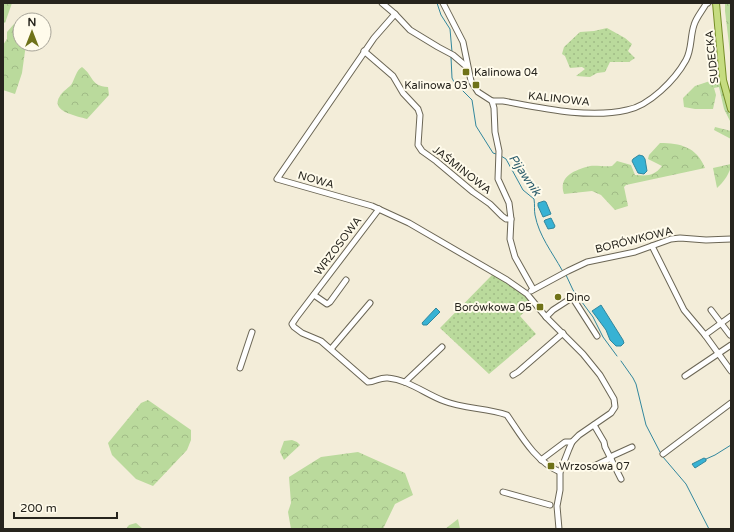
<svg xmlns="http://www.w3.org/2000/svg" width="734" height="532" viewBox="0 0 734 532" font-family="'Varela Round',sans-serif">
<style>
.grass{fill:url(#grass-dots)}
.forest{fill:url(#forest-crowns)}
.water{fill:#37b2d4;stroke:#32879d}
.lines{fill:none;stroke-linecap:round;stroke-linejoin:round}
.stream{stroke:#32879d;stroke-width:1}
.minor-casing{stroke:#6b6655;stroke-width:7}
.major-casing{stroke:#758d26;stroke-width:8}
.minor{stroke:#fff;stroke-width:5}
.major{stroke:#c6dc80;stroke-width:6}
.poi-dot{fill:#6f7218;stroke:#fffbeb;stroke-width:1.5}
.labels{text-anchor:middle;dominant-baseline:central;stroke-width:4;stroke-linejoin:round;paint-order:stroke}
.street-label{font-size:11px;fill:#26241d;stroke:#fffbeb}
.poi-label{font-size:11px;fill:#26241d;stroke:#fffbeb;text-anchor:start}
.water-label{font-size:12px;font-style:italic;fill:#2d5e6d;stroke:#fffbeb}
</style>
<defs>
<pattern id="grass-dots" width="8" height="8" patternUnits="userSpaceOnUse"><rect width="8" height="8" fill="#bada9c"/><path d="M2 2h.1M6 6h.1" fill="none" stroke="#a0bb86" stroke-width="1.8" stroke-linecap="round"/></pattern>
<pattern id="forest-crowns" width="20" height="18" patternUnits="userSpaceOnUse"><rect width="20" height="18" fill="#bada9c"/><path d="M2 6a3 3 0 1 1 6 0M12 15a3 3 0 1 1 6 0" fill="none" stroke="#a0bb86"/></pattern>
</defs>
<rect width="100%" height="100%" fill="#f3edd9"/>
<g class="grass">
<path d="M607 28 625 38 632 44 628 51 635 58 629 62H610L605 72 597 73 590 77 576 76 585 69 582 67 570 68 565 56 562 54 564 47 580 32 594 31Z"/>
<path d="M493 274 525 295 533 304 520 316 536 334 489 374 440 328Z"/>
</g>
<g class="forest">
<path d="M3 3H12L5 23 3 22Z"/>
<path d="M725 3H731V61L725 11Z"/>
<path d="M14 24 20 26V44H26L22 73 15 94 3 90V45L7 39V32Z"/>
<path d="M718 55C719 65 720 76 722 87 724 99 731 111 731 123L724 109 719 87 714 88 716 95 713 109H695L684 107 683 98 695 86 716 79 717 59Z"/>
<path d="M82 67C94 76 90 86 108 87L109 95 87 119C78 116 49 112 60 96 62 92 67 89 71 85 75 79 76 70 82 67Z"/>
<path d="M715 127 731 131V139L714 130Z"/>
<path d="M660 143C680 143 697 147 705 168L626 185 624 187 628 206 615 210 601 195 592 191 564 194C558 176 575 170 590 166 596 165 605 167 612 166L617 161 631 165 635 175C648 176 654 176 662 166L648 159 649 155Z"/>
<path d="M731 164C731 172 723 183 717 188L713 168Z"/>
<path d="M148 400 191 430V440L187 450 153 486 136 479 112 455 108 443 141 403Z"/>
<path d="M292 440 297 442 300 445 284 460 280 452 284 441Z"/>
<path d="M358 452 405 473 413 495 395 504 383 529H291L288 512 291 503 289 477 321 457Z"/>
<path d="M458 519 460 529H445Z"/>
<path d="M136 523 143 529H126L129 525Z"/>
</g>
<g class="water">
<path d="M639 155 643 156 645 159 647 171 644 174 638 173 632 161 633 159Z"/>
<path d="M544 201 546 202 551 214 543 217 538 206V203Z"/>
<path d="M551 218 555 226 554 228 548 229 544 221 545 220Z"/>
<path d="M601 305 623 340 624 343 621 346H616L610 340 606 330 592 311Z"/>
<path d="M436 308 440 312 427 325H423L422 323Z"/>
<path d="M704 458 706 459V461L695 468 692 464Z"/>
</g>
<g class="lines">
<g class="stream">
<path d="M437 3 441 15 450 29 452 52"/>
<path d="M451 57 452 78 454 82 472 100 476 126 493 153 496 154"/>
<path d="M501 156 506 159 523 190 534 199C535 205 534 210 535 215 539 236 552 252 562 270"/>
<path d="M566 275 573 290 593 317 603 337 617 356"/>
<path d="M621 361 633 378 636 384 646 425 660 452"/>
<path d="M663 457 686 484 709 529"/>
<path d="M706 459 715 455 731 445"/>
</g>
<g class="minor-casing">
<g id="minor">
<path d="M382 3 395 14 410 30 438 47 453 55 467 67"/>
<path d="M443 3 463 42 471 81 478 92 492 101 494 108 495 132 499 151 498 179 509 203 511 219 510 239 513 250 515 257 533 289"/>
<path d="M395 14 374 38 277 179 372 206 409 223 507 280 527 294 546 317 583 354 600 375 614 399 615 407 611 413 579 435 572 442 569 449 560 472V490L557 506 559 529"/>
<path d="M364 51 393 76 403 93 418 109 420 115 418 145 422 151 436 161 473 192 490 204 502 216 506 219H511"/>
<path d="M492 101H503C541 108 589 119 627 110 649 106 675 80 686 60 692 49 690 37 694 25 696 18 702 11 706 4L708 3"/>
<path d="M379 209 296 318 292 324 294 327 302 333 321 341 368 382C375 382 380 377 388 378 409 380 425 394 444 401 464 409 487 408 507 415 522 437 535 461 560 472"/>
<path d="M652 246 684 310 705 335 731 371"/>
<path d="M531 291 568 271 587 262 635 252 671 239 680 238 706 240 731 239"/>
<path d="M314 295 327 304 330 302 346 280"/>
<path d="M711 310 730 335"/>
<path d="M546 317 553 310 570 299 574 300 597 336"/>
<path d="M705 335 731 316"/>
<path d="M331 349 370 303"/>
<path d="M240 368 252 332"/>
<path d="M513 375 518 372 563 333"/>
<path d="M685 376 731 345"/>
<path d="M405 382 442 347"/>
<path d="M594 425 604 442 605 447 621 479"/>
<path d="M663 454 731 403"/>
<path d="M610 457 632 447"/>
<path d="M541 460 565 442H572"/>
<path d="M590 468 611 458"/>
<path d="M503 492 550 505"/>
</g>
</g>
<g class="major-casing">
<path id="major" d="M716 3 723 80 731 109"/>
</g>
<use href="#minor" class="minor"/>
<use href="#major" class="major"/>
</g>
<g class="poi-dot">
<rect x="462" y="68" width="8" height="8" rx="2"/>
<rect x="472" y="81" width="8" height="8" rx="2"/>
<circle cx="558" cy="297" r="4"/>
<rect x="536" y="303" width="8" height="8" rx="2"/>
<rect x="547" y="462" width="8" height="8" rx="2"/>
</g>
<g class="labels">
<g class="street-label">
<text transform="translate(712 57) rotate(-96)">SUDECKA</text>
<text transform="translate(559 99) rotate(6)">KALINOWA</text>
<text transform="translate(462 170) rotate(38)">JAŚMINOWA</text>
<text transform="translate(316 180) rotate(16)">NOWA</text>
<text transform="translate(634 240) rotate(-14)">BORÓWKOWA</text>
<text transform="translate(338 246) rotate(-53)">WRZOSOWA</text>
</g>
<g class="poi-label">
<text x="474" y="72">Kalinowa 04</text>
<text x="468" y="85" text-anchor="end">Kalinowa 03</text>
<text x="566" y="297">Dino</text>
<text x="532" y="307" text-anchor="end">Borówkowa 05</text>
<text x="559" y="466">Wrzosowa 07</text>
</g>
<g class="water-label">
<text transform="translate(525 175) rotate(56)">Pijawnik</text>
</g>
</g>
<rect width="734" height="532" fill="none" stroke="#26241d" stroke-width="8"/>
<g transform="translate(32 32)"><circle r="19" fill="#fffbeb" stroke="#a8a599"/>
<path d="M0-3L7 15L0 10L-7 15Z" fill="#6f7218"/>
<text y="-6" font-size="11" font-weight="bold" text-anchor="middle" fill="#26241d">N</text>
</g>
<path d="M14 512v6h103v-6" fill="none" stroke="#26241d" stroke-width="2"/>
<text x="20" y="512" font-size="12" fill="#26241d" stroke="#fffbeb" stroke-width="3" paint-order="stroke">200 m</text>
</svg>
